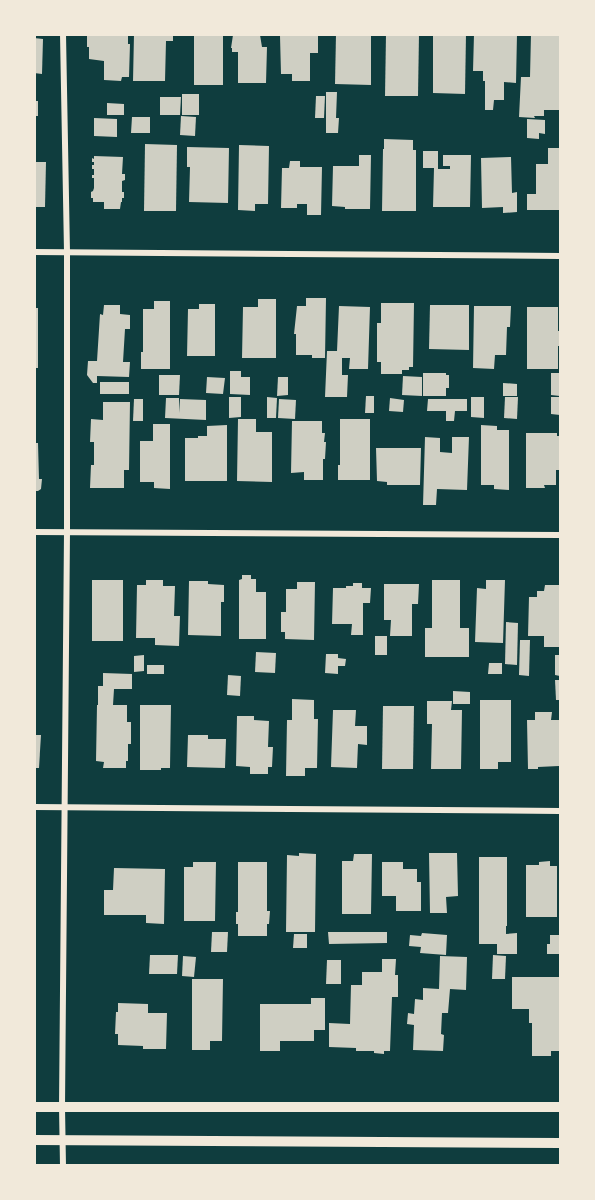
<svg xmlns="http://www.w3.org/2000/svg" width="595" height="1200" viewBox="0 0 595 1200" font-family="Overpass,sans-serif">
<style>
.building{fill:#cfcfc3}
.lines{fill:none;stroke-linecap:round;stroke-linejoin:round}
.minor{stroke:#f1e9da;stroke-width:6}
.tertiary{stroke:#f1e9da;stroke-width:10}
</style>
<rect width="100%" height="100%" fill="#0f3d3e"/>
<g class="building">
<path d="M87 34H128V44H130L129 77H122L121 81 104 80V61L89 59V47H87Z"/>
<path d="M134 34H173V41H166L165 81H133Z"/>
<rect x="194" y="34" width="29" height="51"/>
<path d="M293 34 318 35V53H310V81H292V74H281L280 36H293Z"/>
<path d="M336 34H371V85L335 84Z"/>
<path d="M386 34H419L418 96H385Z"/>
<path d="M433 34H466L465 94 433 93Z"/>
<path d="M474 34H517L516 83 504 82V100H494L493 110H485V81H483V71H473Z"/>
<path d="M531 34H560V110H544V116H534L535 118 519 117 521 77H530Z"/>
<path d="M233 35H260L262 47H267L266 83H238V52H232V48H231Z"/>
<path d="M34 38 43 39 42 74 34 73Z"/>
<path d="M326 92H337L336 118H339L338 133H326Z"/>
<rect x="182" y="94" width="17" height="21"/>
<path d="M316 96H325L324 118H315Z"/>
<path d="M160 97H181L180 115H160Z"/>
<rect x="34" y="101" width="4" height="15"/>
<path d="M107 103 124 104V115H107Z"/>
<path d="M181 116 196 117 195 136 180 135Z"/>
<path d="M132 117H150V133H131Z"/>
<path d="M94 118 117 119V137L94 136Z"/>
<path d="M527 119 545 120V134L539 133V139L527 138Z"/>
<path d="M384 139 413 140V150H416V211H382L383 149H384Z"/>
<path d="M145 144 177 145 176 211H144Z"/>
<path d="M239 145 269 146 268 204H255V211L238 210Z"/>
<path d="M187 147 229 148 228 203 189 202 190 167H187Z"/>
<path d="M548 148H560V210H527V194H536V164H548Z"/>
<path d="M423 151H438V169H450V166H443V155H471L470 207H433L434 168H423Z"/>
<path d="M359 155H371L370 209H345V207L332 206 333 166H359Z"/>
<path d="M94 156 123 157 122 174H125V180L122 181V192H124V198H122V202H121L120 209H104V202H93V198H91V192L93 191 94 188V178H92V175H94V169H92V165H94V162H92V158L94 159Z"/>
<path d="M511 157 512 193 517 192V212L503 213V207L482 208 481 158Z"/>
<path d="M290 161H300V167H322L321 215H307V204H297V208H281L282 168H289Z"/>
<path d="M34 162H46L45 207H34Z"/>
<path d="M306 298H326L325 358H312V355H296V334H294L297 306H306Z"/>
<path d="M258 299H276V358H242L243 307H258Z"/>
<path d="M154 301H170V369H141V352H143V309H154Z"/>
<path d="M381 303H414L413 367H409V370H402V374H381V362H377V323H381Z"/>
<path d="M199 304H215V356H187L188 309H199Z"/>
<path d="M104 305H120V314L130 315V329H125L123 362H130L129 377 97 376V383H93L87 375 88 361H97L100 314 103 315Z"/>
<path d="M430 305H469V350L429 349Z"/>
<path d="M339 306 370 307 368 369H349L350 358H342V375H348L347 397H325L327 351H337Z"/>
<path d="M474 306H511L510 327H507L506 355H495L494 369 473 368Z"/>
<path d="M527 307H558V331H560V346H558V369H527Z"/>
<rect x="34" y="308" width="4" height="60"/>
<path d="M230 371H241V377H250V395L230 394Z"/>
<path d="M423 373H446V375H449V388H446V396H423Z"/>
<path d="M551 373H560V396L551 395Z"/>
<path d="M159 375H180L179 395H159Z"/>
<path d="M403 376 422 377V396L402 395Z"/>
<path d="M207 377 225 378 223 394 206 393Z"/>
<path d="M278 377H288V395L277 396Z"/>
<rect x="100" y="382" width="29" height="12"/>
<path d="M503 383 517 384V396H503Z"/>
<path d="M366 396H374V413H365Z"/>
<path d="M229 397H241V417L229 418Z"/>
<path d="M267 397 277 398 276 418H267Z"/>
<path d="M471 397H484V418L471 417Z"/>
<path d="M505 397H518L517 419 504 418Z"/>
<path d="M551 397H560V415L551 414Z"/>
<path d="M166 398H179V413L180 399 206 400V420L165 418Z"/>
<path d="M390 398 404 400 403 412 389 411Z"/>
<path d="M134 399H143V421H133Z"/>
<path d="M279 399 296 400 295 419 278 418Z"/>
<path d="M428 399H467V411H455L454 421H446V411H427Z"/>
<path d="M103 402H130L129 470H124V488H90L91 465H94V442H90L91 419 103 420Z"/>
<path d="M238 419H256V432H272V482L237 481Z"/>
<path d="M340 419H370V480H338V465H340Z"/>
<path d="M292 421H322V433H325L324 442H326L325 459H323V480H304V472L291 473Z"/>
<path d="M153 424H170V489L154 488V482H140V441H153Z"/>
<path d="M227 425V481H185V438H198V436H207V426Z"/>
<path d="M481 425 497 426V430H509V490L494 489V485H481Z"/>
<path d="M526 433H557V436H560V470H556V485H544L545 488H526Z"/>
<path d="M425 437 440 438V452L452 453V437H469L467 490 437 489 436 505H423Z"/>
<path d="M34 443H38L39 479H42L41 489 38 491H34Z"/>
<path d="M376 448H421L420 485H387V482L377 481Z"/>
<path d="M242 575H251V579H256V592H266V639H239V580L242 579Z"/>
<rect x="92" y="580" width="31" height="61"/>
<path d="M146 580H163V586H175L174 616H180L179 646 155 645V638H136L137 585H146Z"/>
<path d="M432 580H460V628H469V657H425V628H432Z"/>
<path d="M486 580H505L503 643 475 642 477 588 486 589Z"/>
<path d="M189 581H208V584L224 585V602H221V636L188 635Z"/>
<path d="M297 582H315L314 640 285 639V632H281V612H286V589H297Z"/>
<path d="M353 583H362V588H371L370 603H363V635H351L352 624H332L333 588H346V586H353Z"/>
<path d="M384 584H419L418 604H412V636H390L391 620H384Z"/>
<path d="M545 585H560V647H544V636H528L529 597H537V591H544Z"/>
<path d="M506 622 518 623 517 665 505 664Z"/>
<rect x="375" y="636" width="12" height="19"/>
<path d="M520 640H530L529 676 519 675Z"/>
<path d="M256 652 276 653 275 673 255 672Z"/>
<path d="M326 654H338V658L346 659 345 666H338V674L325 673Z"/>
<path d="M144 655V671L134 672V656Z"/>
<path d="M555 655H560V676L555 675Z"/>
<path d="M489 663H502V674H488Z"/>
<rect x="147" y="665" width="17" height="9"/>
<path d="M103 673 132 674V689H114L113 705H127V722H131V744H128V761H126V768H103L104 762 96 761 97 705H98V686H103Z"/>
<path d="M228 675 241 676 240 696 227 695Z"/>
<path d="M555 680H560V700H556Z"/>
<path d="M453 691 470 692V704H453Z"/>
<path d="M292 699 314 700V719H318L317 768H305V776H286L287 720H292Z"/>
<path d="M480 700H511V762H498V769H480Z"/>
<path d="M427 701H452L451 710H462L461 769H431L432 724H427Z"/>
<path d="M140 705H171L170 768H161V770H140Z"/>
<path d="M383 706H414L413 769H382Z"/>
<path d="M333 710H356L355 726H367V745L358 744 357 768 331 767Z"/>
<path d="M535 712H552L551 720H559V766L538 767V769H528L527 720H535Z"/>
<path d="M237 716H254V720L269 721 268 747H273L272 767H268V774H250V767L236 766Z"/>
<path d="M34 735H41L39 768H34Z"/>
<path d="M188 735H208V739H226L225 768 187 767Z"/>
<path d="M299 853 316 854 315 932H286L287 855 299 856Z"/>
<path d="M429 853H457L458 896 446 897 447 913H430Z"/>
<path d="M354 854H372L371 914H342V861H353Z"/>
<path d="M479 857H507V926H506V934L517 933V954H497V944H479Z"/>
<path d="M550 861V866H557V917H526V865H539V862Z"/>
<path d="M193 862H216L215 921H184V867H193Z"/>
<path d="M238 862H267V911H270L269 924H267V936H238V924H236V912H238Z"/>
<path d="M382 862H403V869H417V882H421V911H396V896H382Z"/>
<path d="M114 868 165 869 164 924 146 923V915H104V890H113Z"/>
<path d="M212 932H228L227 952H211Z"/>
<path d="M328 932H387V943L329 944Z"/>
<path d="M422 933 447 935 446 955 420 953 421 947 409 946 410 935 421 936Z"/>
<path d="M294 934H307V948H293Z"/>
<path d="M550 935H560V954H547V944H550Z"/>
<path d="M150 955H178L177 974H149Z"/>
<path d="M493 955 506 956 505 979H492Z"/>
<path d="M183 956 196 957 194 977 182 976Z"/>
<path d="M440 956 467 957 466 990 450 989 448 1013H442L441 1034 444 1035 443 1051 413 1050 414 1025 407 1024 408 1013 414 1014 415 999 423 1000V988L439 989Z"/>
<path d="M382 959H396L395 975H398V997H392L390 1051H384V1054L374 1053V1051H356V1048L329 1047V1023L350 1024 351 985H362V972H382Z"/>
<path d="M327 960H341V984H326Z"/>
<path d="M512 977H560V1051H551V1056H532V1023H529V1009H512Z"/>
<path d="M192 979H223L222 1041H210V1050H192Z"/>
<path d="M311 998H325V1030H314V1041H280V1051H260V1004H311Z"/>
<path d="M118 1003 148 1004V1013H167L166 1049H143V1046L118 1045V1034H115L116 1012H118Z"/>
</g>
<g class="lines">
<g class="minor">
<path d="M34 252 560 256"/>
<path d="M34 532 560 535"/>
<path d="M34 807 560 811"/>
<path d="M63 1166 62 1107 67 532V252L63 34"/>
</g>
<g class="tertiary">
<path d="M34 1107H560"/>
<path d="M34 1140 560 1143"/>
</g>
</g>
<rect width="595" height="1200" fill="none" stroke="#f1e9da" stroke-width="72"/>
</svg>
